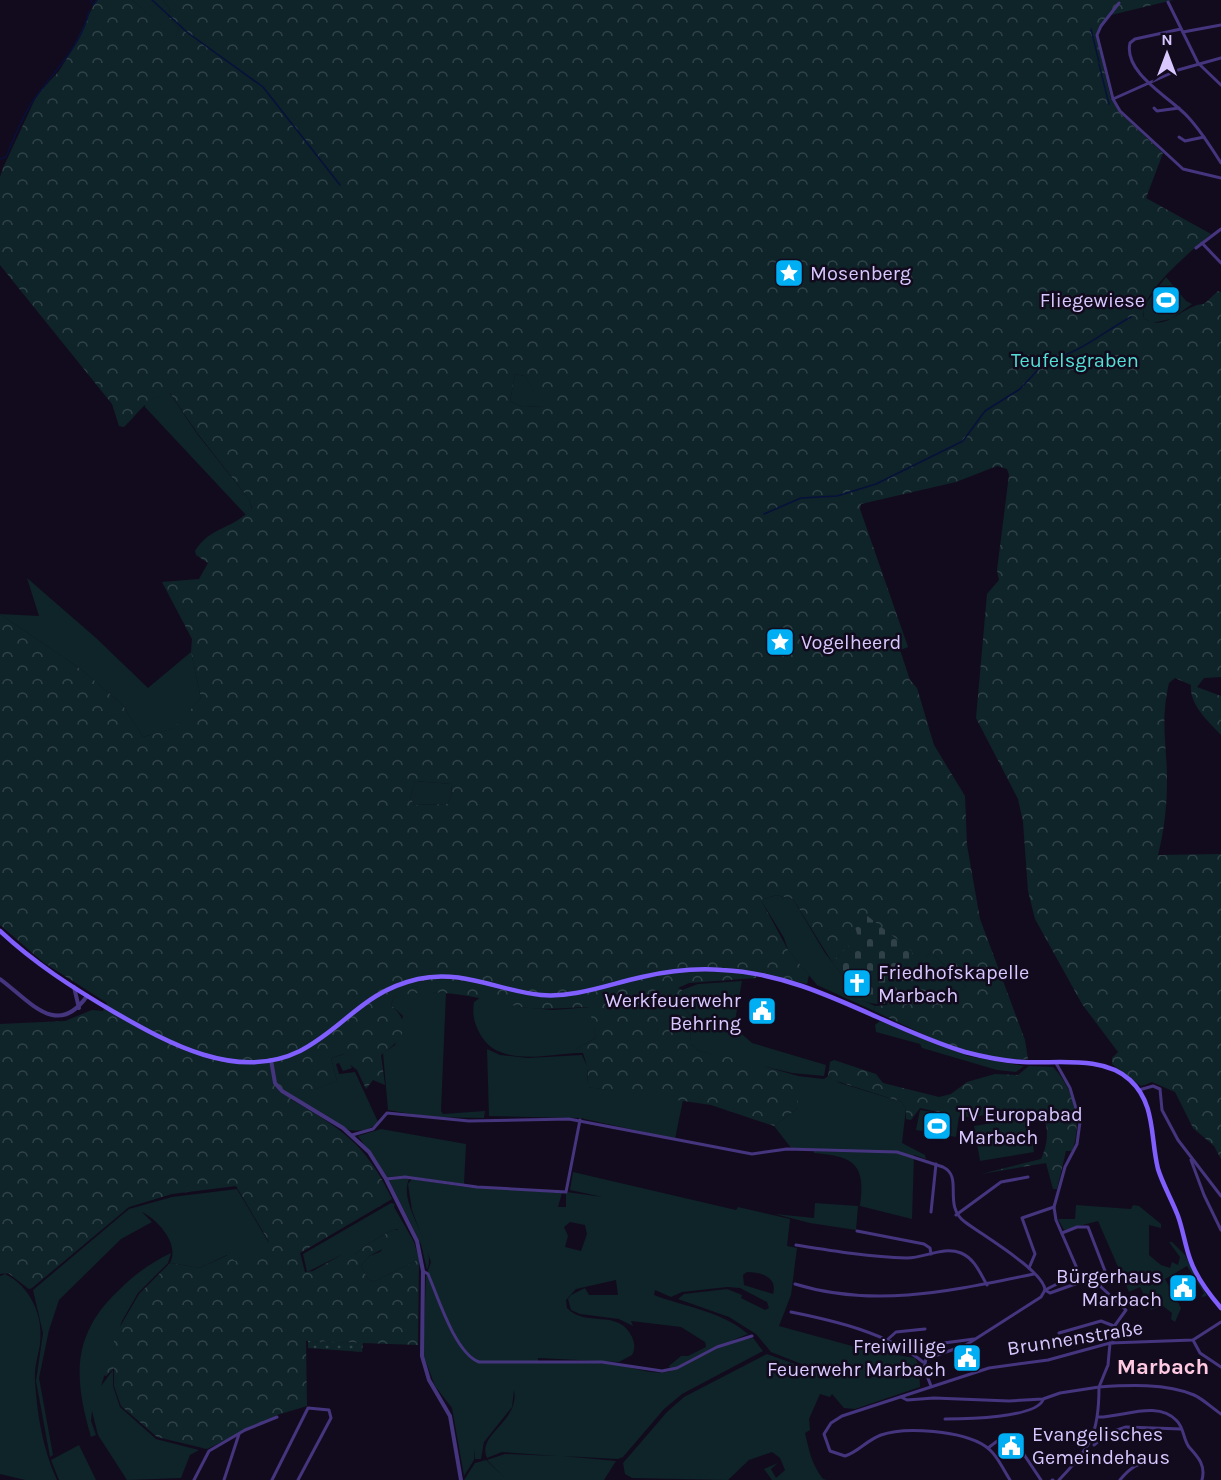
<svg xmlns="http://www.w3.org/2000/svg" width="1221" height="1480" viewBox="0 0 1221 1480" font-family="Karla,sans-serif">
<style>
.green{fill:#0e2428;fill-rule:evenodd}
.forest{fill:url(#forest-crowns);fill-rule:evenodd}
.cemetery{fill:url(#cemetery-stones)}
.garden{fill:url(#garden-dots)}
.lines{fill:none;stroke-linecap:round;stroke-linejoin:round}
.stream{stroke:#08113b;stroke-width:1.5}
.minor{stroke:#45357e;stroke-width:3}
.tertiary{stroke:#45357e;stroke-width:4}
.secondary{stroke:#815fff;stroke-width:4.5}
.labels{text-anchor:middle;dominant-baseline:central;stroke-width:5;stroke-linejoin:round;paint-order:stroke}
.poi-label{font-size:20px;fill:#d9c8ff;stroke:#120b1e;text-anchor:start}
.park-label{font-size:20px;fill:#53e1d7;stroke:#120b1e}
.street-label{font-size:20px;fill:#d9c8ff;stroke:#120b1e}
.quarter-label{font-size:22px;font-weight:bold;fill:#ffcae2;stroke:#120b1e}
</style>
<defs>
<pattern id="forest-crowns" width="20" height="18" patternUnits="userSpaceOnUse" patternTransform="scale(1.5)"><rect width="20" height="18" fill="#0e2428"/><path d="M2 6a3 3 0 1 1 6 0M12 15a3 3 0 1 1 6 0" fill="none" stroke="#304248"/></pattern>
<pattern id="cemetery-stones" width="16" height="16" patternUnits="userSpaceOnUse" patternTransform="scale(1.5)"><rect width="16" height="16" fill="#0e2428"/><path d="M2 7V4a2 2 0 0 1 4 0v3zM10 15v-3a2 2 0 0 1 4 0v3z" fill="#304248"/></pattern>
<pattern id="garden-dots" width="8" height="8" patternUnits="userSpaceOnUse" patternTransform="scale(1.5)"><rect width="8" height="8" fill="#0e2428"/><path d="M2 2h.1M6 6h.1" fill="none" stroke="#304248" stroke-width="1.8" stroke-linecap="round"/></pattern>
</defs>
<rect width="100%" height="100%" fill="#120b1e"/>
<g class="green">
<path d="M132 0H163L170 9 168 17 179 28 176 38Z"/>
<path d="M1166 277 1186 301 1192 304 1171 319 1152 323 1144 318 1143 307Z"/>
<path d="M515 374 525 376 544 406 523 407 510 401Z"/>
<path d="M169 392 198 435 249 499 252 509 246 515 145 407V402Z"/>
<path d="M27 578 96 638 148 688 191 652 201 698 175 728 143 737 122 704 82 670 0 614 39 616Z"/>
<path d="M415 781 451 784 452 796 447 804 415 805 410 798Z"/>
<path d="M776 895 793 899 825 953 844 977 848 994 875 1006 874 1011 817 985 788 950 784 938 761 900Z"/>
<path d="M931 952 966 986 946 1003 915 965Z"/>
<path d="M742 981 734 1027 752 1043 826 1065 824 1076 792 1073 699 1051 691 1044 690 1016 684 1008 682 990 698 984Z"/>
<path d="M416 991 446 993 441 1111 443 1114 485 1111 484 1118 428 1117 388 1110 383 1053 395 1045 403 1016 391 1005 394 997Z"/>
<path d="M481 997 521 1007 553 1010 590 1007 596 1038 576 1049V1053C545 1055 498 1067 480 1034 474 1023 472 1014 474 1002Z"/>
<path d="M880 1021 968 1056 1024 1066 1016 1072 997 1070 922 1048 920 1044 876 1032 875 1025Z"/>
<path d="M487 1049 500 1055 528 1058 582 1055 587 1066 588 1087 683 1100 675 1139 580 1118 489 1116Z"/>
<path d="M345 1054 352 1068 343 1071 339 1063 336 1064 339 1074 355 1072 378 1122C371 1130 360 1132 349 1130L293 1097 337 1081 331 1058Z"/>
<path d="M798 1076 824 1079 828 1076 840 1083 902 1102 906 1109 902 1143 925 1155 926 1159 914 1155 912 1219 860 1206C866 1164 854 1156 814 1153V1151L856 1152 792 1149 774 1126 798 1108Z"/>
<path d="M920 1110 959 1116 956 1137 916 1130Z"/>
<path d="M1028 1117 1034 1152 980 1161 974 1126Z"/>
<path d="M381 1129 466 1144 464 1184 405 1176 387 1177 358 1136Z"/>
<path d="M573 1172 736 1210 738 1207 790 1219 787 1246 797 1248 791 1295 779 1326 863 1349 915 1358 919 1365 920 1387 855 1409 844 1408 832 1394 830 1397 820 1394 809 1419 810 1430 805 1433C809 1450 811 1463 823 1479L827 1480H772L764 1469 778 1463 771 1469 776 1478 785 1470 780 1458 772 1452 749 1460 728 1480 632 1478 625 1474 623 1463 667 1412 684 1397 767 1354 803 1367 804 1365 771 1352 756 1334 729 1317 678 1299 684 1294 727 1289 742 1295 741 1298 765 1310 769 1308 767 1302 740 1288 727 1287 682 1292 671 1297 655 1290 654 1295C685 1307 722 1311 748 1334L733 1340 734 1342 753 1338 763 1351 682 1394 664 1409 623 1457 618 1459 562 1456 616 1461 604 1480H464L475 1463 486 1460 504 1477 487 1460 505 1454 557 1456 502 1452 487 1458C476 1434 520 1422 514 1390L512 1407 484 1442 481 1459H475V1449L474 1460 464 1476 452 1408 435 1386 423 1354 426 1276 431 1262 412 1210 408 1184 412 1179 465 1187 562 1193 558 1207H566V1192L603 1197 570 1190ZM570 1222 585 1225 587 1234 581 1251 565 1247 568 1236 564 1227ZM747 1272C761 1272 778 1277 773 1294L744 1285 743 1275ZM616 1280 618 1295H589L585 1288 571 1295 568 1299 571 1310 580 1314 619 1319 633 1326 631 1321 681 1327 705 1342 706 1347 688 1356H681L669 1366 671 1371C653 1376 637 1368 619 1365 593 1361 564 1363 538 1363V1358L619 1362 632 1355C635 1349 635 1344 632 1337 619 1308 585 1328 567 1308L566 1300 576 1289Z"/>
<path d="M398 1178 409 1179C397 1206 439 1248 427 1270L421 1244 389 1180Z"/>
<path d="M237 1189 269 1243 234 1262 227 1255 200 1268 170 1263C180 1244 158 1220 142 1212L152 1222 121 1239 59 1300 49 1330 39 1378 53 1455 50 1457 36 1381 43 1333 33 1290 129 1209 172 1197Z"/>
<path d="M391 1203 395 1204 394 1207 414 1242 419 1259 373 1282 368 1279 361 1266 369 1256 380 1252 398 1229H394L366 1245 354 1255H341L307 1272 303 1254Z"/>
<path d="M815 1203 858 1206 856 1230 810 1223 775 1214 814 1218Z"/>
<path d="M1076 1205 1131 1209 1133 1205 1139 1206 1161 1224V1228L1149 1225V1255L1161 1265 1170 1268 1172 1262 1178 1265 1180 1257 1169 1242H1172L1185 1255 1207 1296 1201 1297 1204 1293 1187 1266 1165 1279 1181 1308 1175 1322 1171 1319 1172 1313 1163 1306 1151 1310 1140 1287 1129 1292 1098 1221 1064 1230 1058 1219H1075Z"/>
<path d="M171 1253 168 1263 138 1293 122 1321 101 1386 113 1370V1386L120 1407 156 1439 199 1450 190 1455 181 1478 127 1480 98 1435 92 1411 91 1421 96 1435 91 1437C74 1378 71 1336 118 1291 134 1275 150 1263 171 1253Z"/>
<path d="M5 1274C30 1286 44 1316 40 1344 38 1356 34 1368 35 1381 37 1414 43 1450 57 1480H25L0 1474V1276Z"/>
<path d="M79 1445 96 1480H59L51 1460Z"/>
</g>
<g class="forest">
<path d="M96 0H132L176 37 179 28 168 17 170 9 163 0H1173L1107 16 1096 36 1111 99 1120 113 1163 153 1146 198 1211 234C1194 249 1136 295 1144 318 1165 334 1184 304 1204 304L1218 291 1221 292V677L1204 678 1197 687 1221 696V735C1209 722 1189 705 1191 685L1175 678 1169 683C1160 722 1167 744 1167 781 1167 807 1164 831 1158 855L1221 854V1159L1214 1146 1193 1128 1175 1092 1152 1082 1141 1086 1112 1064V1058L1118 1052 1082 1004 1035 919 1028 891 1023 822 1018 799 976 718 987 594 999 580 997 570 1009 475 1007 469 997 466 956 482 861 504 860 509 908 647 900 650 910 680 917 688 934 745 965 796 967 845 980 919 1025 1040 1028 1059C974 1063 922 1033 874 1011L875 1006 887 1005 896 976 892 972 896 965 859 937 832 962 793 899 776 895 761 900 788 950 809 975 807 984 756 972V978L689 983 678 988 682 990 684 1008 690 1016 691 1044 699 1051 742 1060 798 1076V1108L774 1126 711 1105 587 1087C589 1074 587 1064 583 1053H576V1049L596 1038 589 1007C566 1007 544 1011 521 1007 477 998 438 986 394 997L391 1005C414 1026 403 1039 381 1055L385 1085 373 1080 366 1089 357 1070 348 1063 344 1054 331 1058 337 1081 290 1099C341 1128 366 1144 392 1199L300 1253 305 1272 313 1271 341 1255H354L366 1245 394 1229 400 1231 402 1239 369 1256 361 1266 368 1279 373 1282 419 1259 418 1345 306 1341 307 1406 277 1415 207 1449 157 1437 121 1406 114 1386V1368L106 1376 103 1375 117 1332 139 1294 170 1263 200 1268 228 1255 235 1261 269 1242 236 1186 172 1194 129 1207 32 1288 29 1289 8 1273 0 1274V1024L65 1021 92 1010 103 1011 107 1003 43 962 0 925V614L82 670 122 704 143 737 174 728 201 698 191 652 192 639 162 582 199 579 208 563 196 555 195 551C210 526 233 530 252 508L249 499 198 434 170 393C144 399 141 411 124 427L119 426 112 404 0 265V177L3 168 37 95 59 71 72 50ZM515 374 525 376 543 406 523 407 510 401ZM415 781 451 784 452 796 447 804 415 805 410 798ZM931 952 966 986 946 1002 916 965Z"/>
<path d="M834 1060 876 1074 883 1083 939 1097 951 1094 967 1082 995 1074 1018 1075 1029 1066 1053 1067C1074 1089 1083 1123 1072 1151H1066L1057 1189H1053L1046 1163 981 1174 1041 1159C1045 1150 1047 1143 1047 1132 1047 1098 991 1116 971 1117 955 1118 936 1111 920 1108L911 1120 906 1119V1109L902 1102 833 1080 828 1076 830 1062Z"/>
</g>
<path class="cemetery" d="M865 914 913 952 904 967 896 965 892 972C899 980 904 988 900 999 879 1008 867 1004 848 994L844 977 832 962 858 937 855 927Z"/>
<path class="garden" d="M308 1341 363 1343 362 1352 308 1348Z"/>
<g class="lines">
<g class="stream">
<path d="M91 0 92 3"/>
<path d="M152 0 188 33 263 87 340 185"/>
<path d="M93 5 97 0"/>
<path d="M1091 29 1099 62"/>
<path d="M1099 64 1109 104"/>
<path d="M0 159 6 157C15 136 24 112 38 94 57 68 82 44 89 11"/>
<path d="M1049 359C1080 354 1104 331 1131 317"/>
<path d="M764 514 801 498 837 496 876 484 963 441 985 411 1020 389 1046 361"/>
</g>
<g class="minor">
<path d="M1168 2 1198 63 1221 85"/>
<path d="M1119 3 1101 26 1097 35 1113 99 1120 111 1183 169 1221 178"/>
<path d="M1181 29 1135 39 1130 43C1123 73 1171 98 1188 117 1201 131 1211 147 1221 163"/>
<path d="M1183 32 1221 25"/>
<path d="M1113 99 1178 70 1221 58"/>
<path d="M1154 108 1157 111 1179 108"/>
<path d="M1179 137 1185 141 1204 137"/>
<path d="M1202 243 1221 263"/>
<path d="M1196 248 1221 229"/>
<path d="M1139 1090 1153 1086 1160 1089 1162 1110 1178 1140 1221 1196"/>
<path d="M352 1135 373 1129 387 1113 469 1121 569 1119 752 1154 787 1149 897 1152 943 1167C964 1177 942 1205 965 1222 982 1235 1044 1271 1045 1290L1041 1297 966 1345 926 1359 924 1368 931 1386"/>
<path d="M1191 1160 1204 1195 1221 1230"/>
<path d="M386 1179 405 1177 477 1187 566 1192 580 1120"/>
<path d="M931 1212 936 1164"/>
<path d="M956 1215 1001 1182 1028 1177"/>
<path d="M857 1231 924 1244 930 1248 931 1254"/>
<path d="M1062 1233 1077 1227H1088L1105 1271 1100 1286"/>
<path d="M796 1245C833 1251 869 1257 907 1258 925 1258 943 1246 961 1253 975 1259 980 1273 987 1285"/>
<path d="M1029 1268 1035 1254 1022 1218 1054 1207"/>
<path d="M423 1271 428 1274C438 1297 455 1353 479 1362H602L662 1371 677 1368 717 1347 752 1336"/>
<path d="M795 1284C875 1309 955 1290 1034 1274"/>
<path d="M1045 1290 1079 1273 1056 1220 1054 1207 1065 1167 1077 1144 1080 1122 1070 1088 1056 1063"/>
<path d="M1045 1290 1050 1293 1078 1283 1094 1284 1100 1286 1126 1310 1113 1328V1343"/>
<path d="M791 1312C836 1321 887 1333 923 1362"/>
<path d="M1059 1333 1101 1321 1114 1326"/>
<path d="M887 1340 896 1332 925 1329"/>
<path d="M1193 1340 1200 1353 1221 1367"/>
<path d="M929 1345 974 1339"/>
<path d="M901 1397 907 1400 934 1398 1009 1401 1043 1399 1060 1393 1099 1387 1108 1365 1110 1343"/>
<path d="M1099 1417C1123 1417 1158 1400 1177 1421 1184 1428 1183 1439 1189 1447 1198 1457 1206 1465 1202 1480"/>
<path d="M945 1419C965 1419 1035 1418 1043 1400"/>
<path d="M1094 1445 1108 1433 1126 1427 1181 1429"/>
<path d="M988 1448 1000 1439 1015 1441 1041 1480"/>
<path d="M194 1480 209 1451 245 1430 277 1417"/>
<path d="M224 1480 239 1434"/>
<path d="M272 1480 308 1408 329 1410 331 1418 298 1480"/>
<path d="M1010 1480C1003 1469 996 1453 985 1446 963 1431 905 1426 881 1435 867 1440 858 1452 845 1456L830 1451 824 1434 831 1423 842 1416 989 1368 1048 1360 1110 1343 1193 1340 1221 1322"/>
<path d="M1052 1480H1053"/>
<path d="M1059 1480C1091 1446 1099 1435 1099 1387 1127 1385 1166 1383 1194 1395 1203 1399 1212 1408 1221 1414"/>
<path d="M1120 1480C1130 1467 1142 1459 1159 1462"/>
</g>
<g class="tertiary">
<path d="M0 979C30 1001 57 1039 87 996"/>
<path d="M74 987 79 1008"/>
<path d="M271 1060 275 1083 282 1091 343 1128 369 1152 386 1179 417 1241 423 1271 422 1356 429 1380 450 1416 461 1480"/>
</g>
<path class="secondary" d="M0 931C34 963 73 988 114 1012 168 1043 237 1082 300 1051 346 1027 362 992 418 979 462 969 499 991 541 995 575 998 609 984 642 977 668 971 696 968 722 970 811 974 882 1027 965 1052 984 1057 1004 1061 1023 1062 1056 1064 1103 1055 1130 1080 1156 1104 1150 1137 1158 1169 1163 1185 1172 1200 1178 1216 1183 1230 1185 1245 1190 1259 1196 1277 1209 1294 1221 1308"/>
</g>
<defs>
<g id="sight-square" transform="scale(1.5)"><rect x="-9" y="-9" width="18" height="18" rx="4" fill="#00aef3" stroke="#120b1e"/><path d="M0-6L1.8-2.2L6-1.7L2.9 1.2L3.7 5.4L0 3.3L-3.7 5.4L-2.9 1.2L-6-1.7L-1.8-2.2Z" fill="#fff"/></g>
<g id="stadium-square" transform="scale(1.5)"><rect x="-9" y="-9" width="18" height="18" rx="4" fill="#00aef3" stroke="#120b1e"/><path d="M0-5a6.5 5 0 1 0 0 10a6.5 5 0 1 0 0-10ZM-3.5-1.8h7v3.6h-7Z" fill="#fff"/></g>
<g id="church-square" transform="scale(1.5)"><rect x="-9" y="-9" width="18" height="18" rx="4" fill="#00aef3" stroke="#120b1e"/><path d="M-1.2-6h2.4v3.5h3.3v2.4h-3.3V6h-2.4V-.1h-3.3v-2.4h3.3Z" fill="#fff"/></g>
<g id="civic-square" transform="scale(1.5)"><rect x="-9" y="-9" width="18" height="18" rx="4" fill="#00aef3" stroke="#120b1e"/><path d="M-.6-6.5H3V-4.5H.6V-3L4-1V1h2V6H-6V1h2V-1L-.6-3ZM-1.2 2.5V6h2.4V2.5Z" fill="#fff"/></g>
</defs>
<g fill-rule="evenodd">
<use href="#sight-square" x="789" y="273"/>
<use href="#stadium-square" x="1166" y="300"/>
<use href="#sight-square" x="780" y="642"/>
<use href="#church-square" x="857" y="983"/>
<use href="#civic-square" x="762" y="1011"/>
<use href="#stadium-square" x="937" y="1126"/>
<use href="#civic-square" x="1183" y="1288"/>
<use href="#civic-square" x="967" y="1358"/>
<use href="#civic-square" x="1011" y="1446"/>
</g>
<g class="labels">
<g class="poi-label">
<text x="810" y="273">Mosenberg</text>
<text x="1145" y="300" text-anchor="end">Fliegewiese</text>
<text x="801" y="642">Vogelheerd</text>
<text x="878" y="972">Friedhofskapelle<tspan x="878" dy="23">Marbach</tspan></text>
<text x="741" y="1000" text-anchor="end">Werkfeuerwehr<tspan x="741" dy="23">Behring</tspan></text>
<text x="958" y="1114">TV Europabad<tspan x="958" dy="23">Marbach</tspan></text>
<text x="1162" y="1276" text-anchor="end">Bürgerhaus<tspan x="1162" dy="23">Marbach</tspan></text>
<text x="946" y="1346" text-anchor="end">Freiwillige<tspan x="946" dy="23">Feuerwehr Marbach</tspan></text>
<text x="1032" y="1434">Evangelisches<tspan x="1032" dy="23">Gemeindehaus</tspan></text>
</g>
<g class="park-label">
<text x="1075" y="360">Teufelsgraben</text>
</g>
<g class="street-label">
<text transform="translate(1075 1338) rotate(-9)">Brunnenstraße</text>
</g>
<g class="quarter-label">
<text x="1163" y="1367">Marbach</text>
</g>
</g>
<g transform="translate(1167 54)" stroke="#120b1e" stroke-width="4.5" paint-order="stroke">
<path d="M0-4.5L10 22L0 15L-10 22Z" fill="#d9c8ff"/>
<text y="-9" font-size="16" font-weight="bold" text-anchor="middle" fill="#d9c8ff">N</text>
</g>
</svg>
